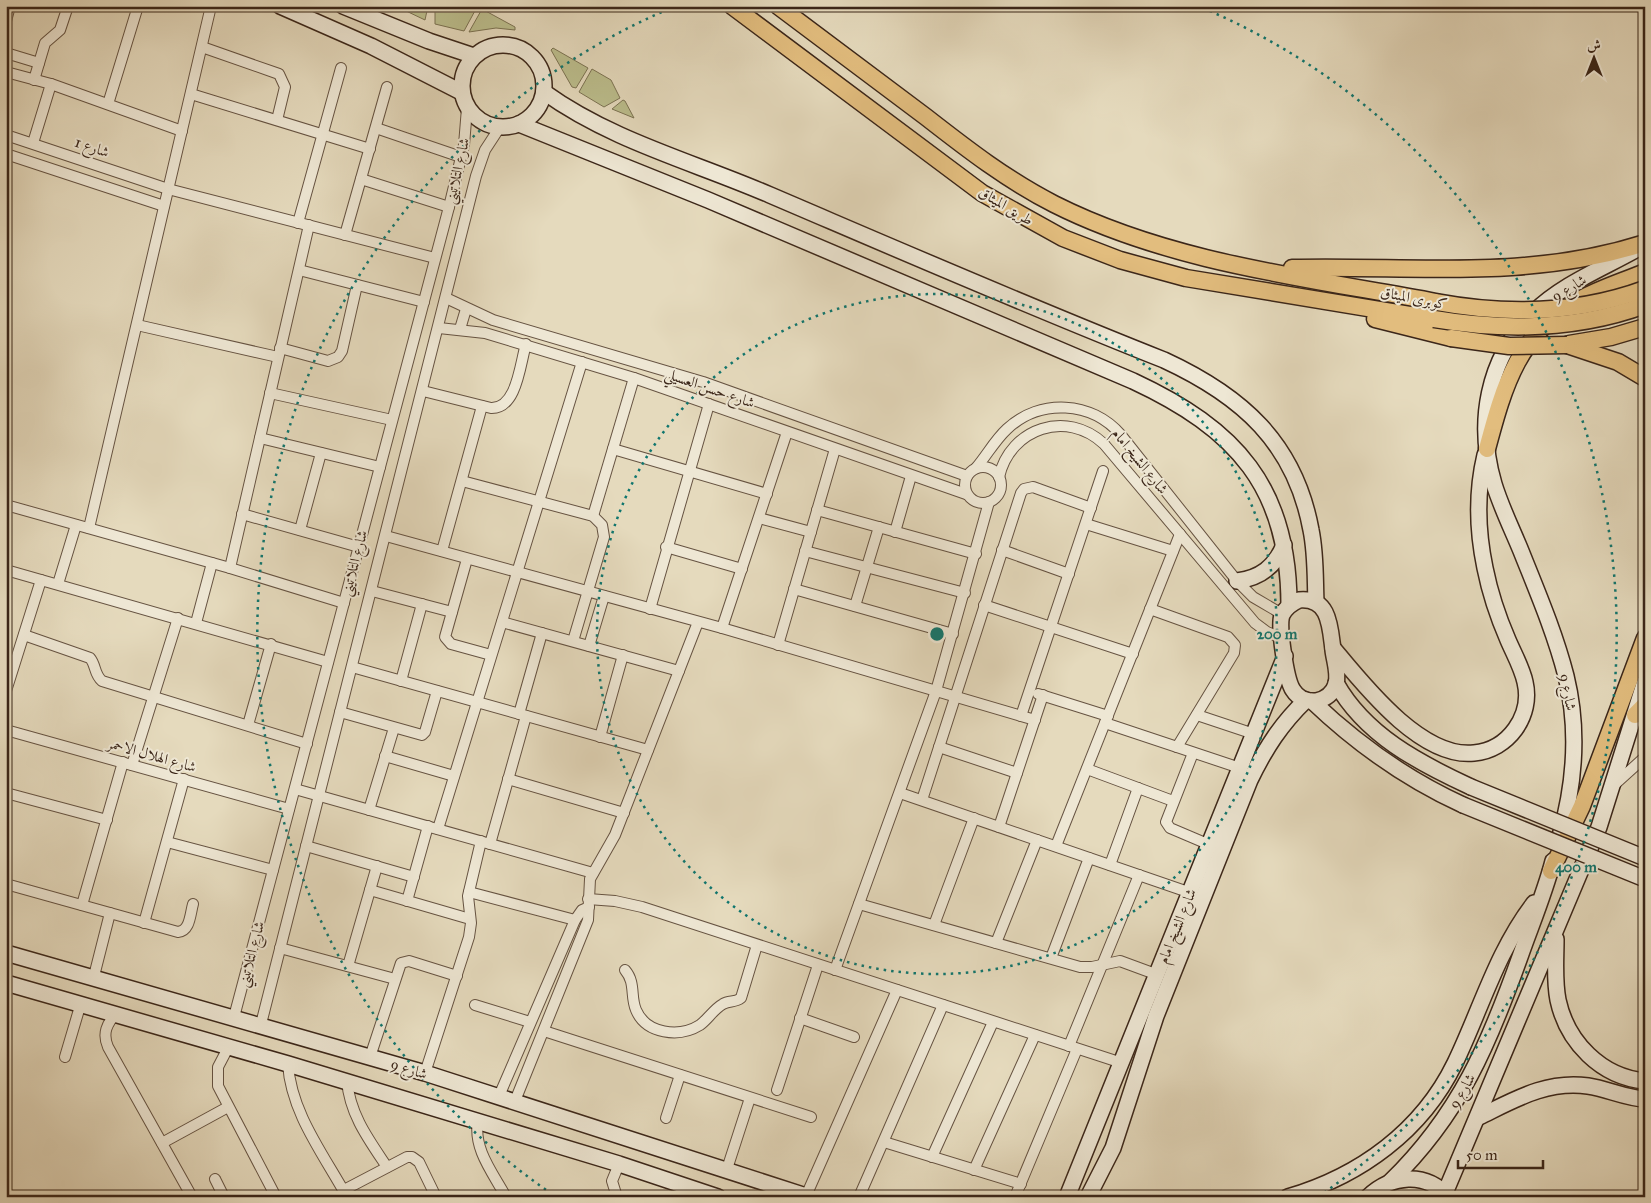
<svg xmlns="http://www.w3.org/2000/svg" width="1651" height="1203" viewBox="0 0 1651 1203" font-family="'IM FELL Great Primer',Amiri,serif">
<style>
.green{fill:#bbbd8c;stroke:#7b7252}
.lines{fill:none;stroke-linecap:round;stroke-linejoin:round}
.street-casing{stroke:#665342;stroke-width:12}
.secondary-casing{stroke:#3b2619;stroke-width:18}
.primary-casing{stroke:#3b2619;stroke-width:19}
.street{stroke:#eee7d4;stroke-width:10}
.secondary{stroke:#eee7d4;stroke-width:15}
.primary{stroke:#e2bd7e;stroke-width:16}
.secondary-bridge-casing{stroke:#3b2619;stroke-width:18;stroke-linecap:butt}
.primary-bridge-casing{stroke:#3b2619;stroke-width:19;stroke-linecap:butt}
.secondary-bridge{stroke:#eee7d4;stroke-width:15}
.primary-bridge{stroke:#e2bd7e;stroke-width:16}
.ring{fill:none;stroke:#0f766e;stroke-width:2.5;stroke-dasharray:2.5 5}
.labels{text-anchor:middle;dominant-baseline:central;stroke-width:4;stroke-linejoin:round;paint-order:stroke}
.street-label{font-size:15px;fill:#3b2619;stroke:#eee7d4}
.centre{fill:#0f766e;stroke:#eee7d4;stroke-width:2.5}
.ring-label{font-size:15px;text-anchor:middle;font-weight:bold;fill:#0f766e;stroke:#eee7d4;stroke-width:4;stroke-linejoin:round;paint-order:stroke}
</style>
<rect width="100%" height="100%" fill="#e5dabd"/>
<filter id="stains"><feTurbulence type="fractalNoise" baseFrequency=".004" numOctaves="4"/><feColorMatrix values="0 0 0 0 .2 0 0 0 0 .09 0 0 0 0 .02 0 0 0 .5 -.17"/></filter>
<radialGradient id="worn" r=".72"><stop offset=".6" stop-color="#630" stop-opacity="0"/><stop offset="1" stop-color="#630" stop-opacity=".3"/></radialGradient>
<g class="green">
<path d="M400 6H428L425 20 402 9Z"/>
<path d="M435 6H476L477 7 464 31 435 24Z"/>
<path d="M482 9 515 27V30L496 28 469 32Z"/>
<path d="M553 48 588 68 576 88 572 87 551 50Z"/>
<path d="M592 69 611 80 620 98 604 107 579 92Z"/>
<path d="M623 100 625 101 634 118 612 109Z"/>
</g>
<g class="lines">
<g class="street-casing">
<g id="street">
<path d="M6 21 10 6"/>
<path d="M202 47 279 74 285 87 277 120"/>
<path d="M6 53 39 63"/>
<path d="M6 72 51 84 182 131"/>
<path d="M34 80 45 43 60 30 68 6"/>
<path d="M191 94 370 149"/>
<path d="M108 104 138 6"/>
<path d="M376 128 461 157"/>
<path d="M6 135 168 189 435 258"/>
<path d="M33 143 51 84"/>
<path d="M6 154 164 206"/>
<path d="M361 179 449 207"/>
<path d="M298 223 341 68"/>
<path d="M345 235 387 87"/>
<path d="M299 270 424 302"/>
<path d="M446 298 493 320 703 382 967 476"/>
<path d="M137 325 278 357"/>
<path d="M439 328 485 333 634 378 966 494"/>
<path d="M460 329 466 309"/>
<path d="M280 348 328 361 338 357 342 351 357 285"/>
<path d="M423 391 491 408C517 409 520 364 526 344"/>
<path d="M270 393 392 420"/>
<path d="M260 438 380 467"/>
<path d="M613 449 767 494"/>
<circle cx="983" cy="485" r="18"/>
<path d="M976 468C987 455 995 440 1007 429 1040 398 1092 401 1121 435L1237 581 1253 597 1282 614"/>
<path d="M999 477C1010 428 1067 409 1104 444L1255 623 1267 632 1282 638"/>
<path d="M462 481 593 516 602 525 604 537 573 641"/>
<path d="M6 505 230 568 344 603"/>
<path d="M817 510 976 554"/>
<path d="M242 514 359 547"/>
<path d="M593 516 634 378"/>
<path d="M759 518 811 532"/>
<path d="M1086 524 1173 551"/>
<path d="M89 528 211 6"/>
<path d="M300 530 321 453"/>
<path d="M895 532 911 476"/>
<path d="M386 536 722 628 1035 720"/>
<path d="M666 547 742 569"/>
<path d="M1002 550 1069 574"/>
<path d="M442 551 482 406"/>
<path d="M805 551 965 593"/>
<path d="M467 559 445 637 451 644 491 655"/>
<path d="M230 568 309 225"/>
<path d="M6 570 328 662"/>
<path d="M58 584 76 525"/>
<path d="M794 589 953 634"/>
<path d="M372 591 452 612"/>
<path d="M984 605 1133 654"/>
<path d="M855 606 879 527"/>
<path d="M650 609 709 404"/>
<path d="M1150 609 1228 637 1235 645 1234 653 1177 747"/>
<path d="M502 622 679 671"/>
<path d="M196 623 212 563"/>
<path d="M722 628 787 432"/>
<path d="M24 635 90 658C96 665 94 674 102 681L307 744"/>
<path d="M778 645 835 449"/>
<path d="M589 646 604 596"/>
<path d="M352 667 648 750"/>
<path d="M401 681 422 604"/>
<path d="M6 691 41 580"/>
<path d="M1038 694 1108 716"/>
<path d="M340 712 422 735 425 732 437 691"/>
<path d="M519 714 542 633"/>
<path d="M1197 715 1254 734"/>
<path d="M1021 716 1103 471"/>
<path d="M1105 723 1240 768"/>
<path d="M248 725 271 644"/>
<path d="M6 730 289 809"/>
<path d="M600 737 623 655"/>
<path d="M939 747 1017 773"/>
<path d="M1193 753 1166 822 1170 828 1210 845"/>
<path d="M385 756 454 776"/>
<path d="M132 765 178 618"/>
<path d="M1087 769 1173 801"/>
<path d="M508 779 624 813"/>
<path d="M1614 785 1645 757"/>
<path d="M295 789 593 873"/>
<path d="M6 793 107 820"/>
<path d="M900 793 1191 893"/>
<path d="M922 800 1021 493 1024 489 1033 487 1091 508"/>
<path d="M369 810 394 728"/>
<path d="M999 827 1043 695"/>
<path d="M438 829 582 362"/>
<path d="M167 842 273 870"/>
<path d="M490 844 526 716"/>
<path d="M306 846 414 877"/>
<path d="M1056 846 1180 534"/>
<path d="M1110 865 1138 788"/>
<path d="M6 884 178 932C190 931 190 915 193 904"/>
<path d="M370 890 470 919"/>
<path d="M469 892 575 920"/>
<path d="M588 899 615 901 642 907 1122 1063"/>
<path d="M407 901 428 826"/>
<path d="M859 904 1080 967H1092L1120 961 1158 975"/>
<path d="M82 905 123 762"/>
<path d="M144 923 184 779"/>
<path d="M934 925 974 818"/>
<path d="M996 943 1037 840"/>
<path d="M280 948 395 979"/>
<path d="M1051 958 1089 858"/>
<path d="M348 966 377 866"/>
<path d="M625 970C636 983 630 996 636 1010 646 1034 679 1038 700 1025 708 1019 714 1009 723 1004 729 1000 735 1003 741 998L757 945"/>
<path d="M835 970 936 691 989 502"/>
<path d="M94 976 110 913"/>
<path d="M475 1005 530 1022"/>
<path d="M116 1013C107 1024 102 1033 108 1047L192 1197"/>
<path d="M234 1017 449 207 464 145 467 108"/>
<path d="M800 1018 854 1037"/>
<path d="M261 1024 476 176 485 150 500 127"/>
<path d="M544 1031 811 1117"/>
<path d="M229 1046 218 1067V1086L276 1197"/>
<path d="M1069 1046 1139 875"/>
<path d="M65 1057 81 1003"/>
<path d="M370 1057 401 963 409 961 457 976"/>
<path d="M288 1064C291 1113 324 1155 347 1197"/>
<path d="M425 1073 469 937 471 923 468 896 481 841"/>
<path d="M347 1081C350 1115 369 1140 387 1167"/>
<path d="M777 1090 818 965"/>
<path d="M499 1096 575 920 582 910 589 907"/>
<path d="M515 1101 588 920 590 879 615 835 698 622"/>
<path d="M666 1118 680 1075"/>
<path d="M478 1121C473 1149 493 1173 506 1197"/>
<path d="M884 1142 1021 1184"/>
<path d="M162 1143 228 1107"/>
<path d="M932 1157 993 1022"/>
<path d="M727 1169 750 1098"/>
<path d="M974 1170 1035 1035"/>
<path d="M215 1179 224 1197"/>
<path d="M678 1183 686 1197"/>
<path d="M344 1190 407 1157H412L419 1162 436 1197"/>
<path d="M806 1196 897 990"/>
<path d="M617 1197 612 1181 619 1164"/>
<path d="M859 1197 943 1005"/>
<path d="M1015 1197 1077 1049"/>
</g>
</g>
<g class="secondary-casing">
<g id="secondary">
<path d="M280 6 371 46 461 92"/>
<path d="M343 6 429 41 474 56"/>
<circle cx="503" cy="86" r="41"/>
<path d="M544 92C612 141 694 162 770 195 901 251 1032 308 1164 360 1242 396 1295 443 1311 530 1316 554 1315 579 1316 602"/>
<path d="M519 124 708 200 1133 381C1236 429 1289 487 1289 605"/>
<path d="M1237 581C1260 578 1275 567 1284 545"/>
<path d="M1299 600C1330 597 1330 627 1333 650 1334 660 1339 673 1336 684 1333 693 1326 699 1316 701 1307 702 1298 698 1293 690 1286 680 1278 626 1282 615 1286 607 1292 603 1299 600Z"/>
<path d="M1333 648C1363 684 1421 759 1474 753 1508 750 1533 716 1525 682 1522 668 1514 654 1508 640 1498 617 1490 593 1485 568 1477 530 1476 493 1485 455"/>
<path d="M1336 683C1365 735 1419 763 1471 787"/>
<path d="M1312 701C1357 744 1406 779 1463 805"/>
<path d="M1560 836C1575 783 1579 729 1566 676 1555 633 1537 591 1521 551 1512 529 1501 507 1494 484 1476 423 1487 359 1533 313 1562 284 1604 268 1639 248"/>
<path d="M1556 939C1556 959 1554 980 1558 1000 1567 1042 1601 1077 1645 1081"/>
<path d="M6 953 425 1073 809 1197"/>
<path d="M6 983 288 1064 619 1164 718 1197"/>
<path d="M1479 1117C1514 1100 1547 1080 1588 1086 1608 1089 1625 1098 1645 1099"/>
<path d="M1390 1182C1460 1114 1489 1044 1521 954 1532 923 1545 892 1553 861"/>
<path d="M1445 1193 1599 827 1645 681"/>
<path d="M1067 1197 1285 656"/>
<path d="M1088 1197 1113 1148 1156 1016 1250 780C1265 749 1281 724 1306 700"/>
<path d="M1288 1197C1360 1176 1422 1131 1455 1063 1481 1009 1497 951 1534 903"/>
<path d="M1368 1197C1391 1175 1426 1171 1448 1197"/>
</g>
</g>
<g class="primary-casing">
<g id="primary">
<path d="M732 6 982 193 1063 238 1120 260 1186 278 1434 319"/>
<path d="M778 6C827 43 876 80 926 117 967 149 1007 180 1054 204 1171 263 1308 278 1436 302"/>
<path d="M1292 268C1414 265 1526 281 1645 243"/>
<path d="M1375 319 1451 338"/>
<path d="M1569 344 1611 337 1645 327"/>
<path d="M1567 345 1618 362 1645 378"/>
<path d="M1487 449C1504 385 1519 332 1581 299 1601 288 1624 281 1645 272"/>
<path d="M1635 715 1645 705"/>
<path d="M1551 871 1582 806 1645 638"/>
</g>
</g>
<use href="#street" class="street"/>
<use href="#secondary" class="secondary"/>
<use href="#primary" class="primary"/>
<g class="secondary-bridge-casing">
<g id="secondary-bridge">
<path d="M1471 787 1645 858"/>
<path d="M1463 805 1645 879"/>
</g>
</g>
<g class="primary-bridge-casing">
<g id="primary-bridge">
<path d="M1436 302C1506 315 1577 314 1645 289"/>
<path d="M1434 319C1505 331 1577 330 1645 305"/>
<path d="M1451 338 1509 346 1567 345"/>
</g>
</g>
<use href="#secondary-bridge" class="secondary-bridge"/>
<use href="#primary-bridge" class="primary-bridge"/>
</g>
<g class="ring">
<circle cx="937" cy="634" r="340"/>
<path d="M552 1194A680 680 0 0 1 671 8M1203 8A680 680 0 0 1 1322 1194"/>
</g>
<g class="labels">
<g class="street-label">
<text transform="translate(92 147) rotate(19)">شارع 1</text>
<text transform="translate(457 171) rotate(-77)">شارع التلاتيني</text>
<text transform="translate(1006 206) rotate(31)">طريق الميثاق</text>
<text transform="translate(1569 288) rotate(-31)">شارع 9</text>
<text transform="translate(1414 298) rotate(11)">كوبرى الميثاق</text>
<text transform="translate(710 388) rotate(19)">شارع حسن العسيلي</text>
<text transform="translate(1140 461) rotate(51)">شارع الشيخ امام</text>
<text transform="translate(354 563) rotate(-75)">شارع التلاتيني</text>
<text transform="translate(1568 692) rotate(79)">شارع 9</text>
<text transform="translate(152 755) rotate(16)">شارع الهلال الاحمر</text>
<text transform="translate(1177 926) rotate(-68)">شارع الشيخ امام</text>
<text transform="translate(251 954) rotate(-75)">شارع التلاتيني</text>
<text transform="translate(409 1069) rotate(17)">شارع 9</text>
<text transform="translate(1462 1091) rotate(-60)">شارع 9</text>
</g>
</g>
<circle cx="937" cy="634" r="8" class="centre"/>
<g class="ring-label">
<text x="1277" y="639">200 m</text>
<text x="1576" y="872">400 m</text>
</g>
<rect width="1651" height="1203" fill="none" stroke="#e5dabd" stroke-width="25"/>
<rect x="8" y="8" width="1636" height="1188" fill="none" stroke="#3b2619" stroke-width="2.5"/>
<rect x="12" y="12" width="1626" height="1178" fill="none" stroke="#3b2619"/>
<g transform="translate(1594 58)" stroke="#eee7d4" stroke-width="4" paint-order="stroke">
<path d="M0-4L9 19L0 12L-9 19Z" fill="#3b2619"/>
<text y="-8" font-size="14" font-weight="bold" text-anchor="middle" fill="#3b2619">ش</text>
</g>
<path d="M1458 1160v8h85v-8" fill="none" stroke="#3b2619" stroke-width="2.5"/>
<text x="1466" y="1160" font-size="15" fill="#3b2619" stroke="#eee7d4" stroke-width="4" paint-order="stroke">50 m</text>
<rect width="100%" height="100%" filter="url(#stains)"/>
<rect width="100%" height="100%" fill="url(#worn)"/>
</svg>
